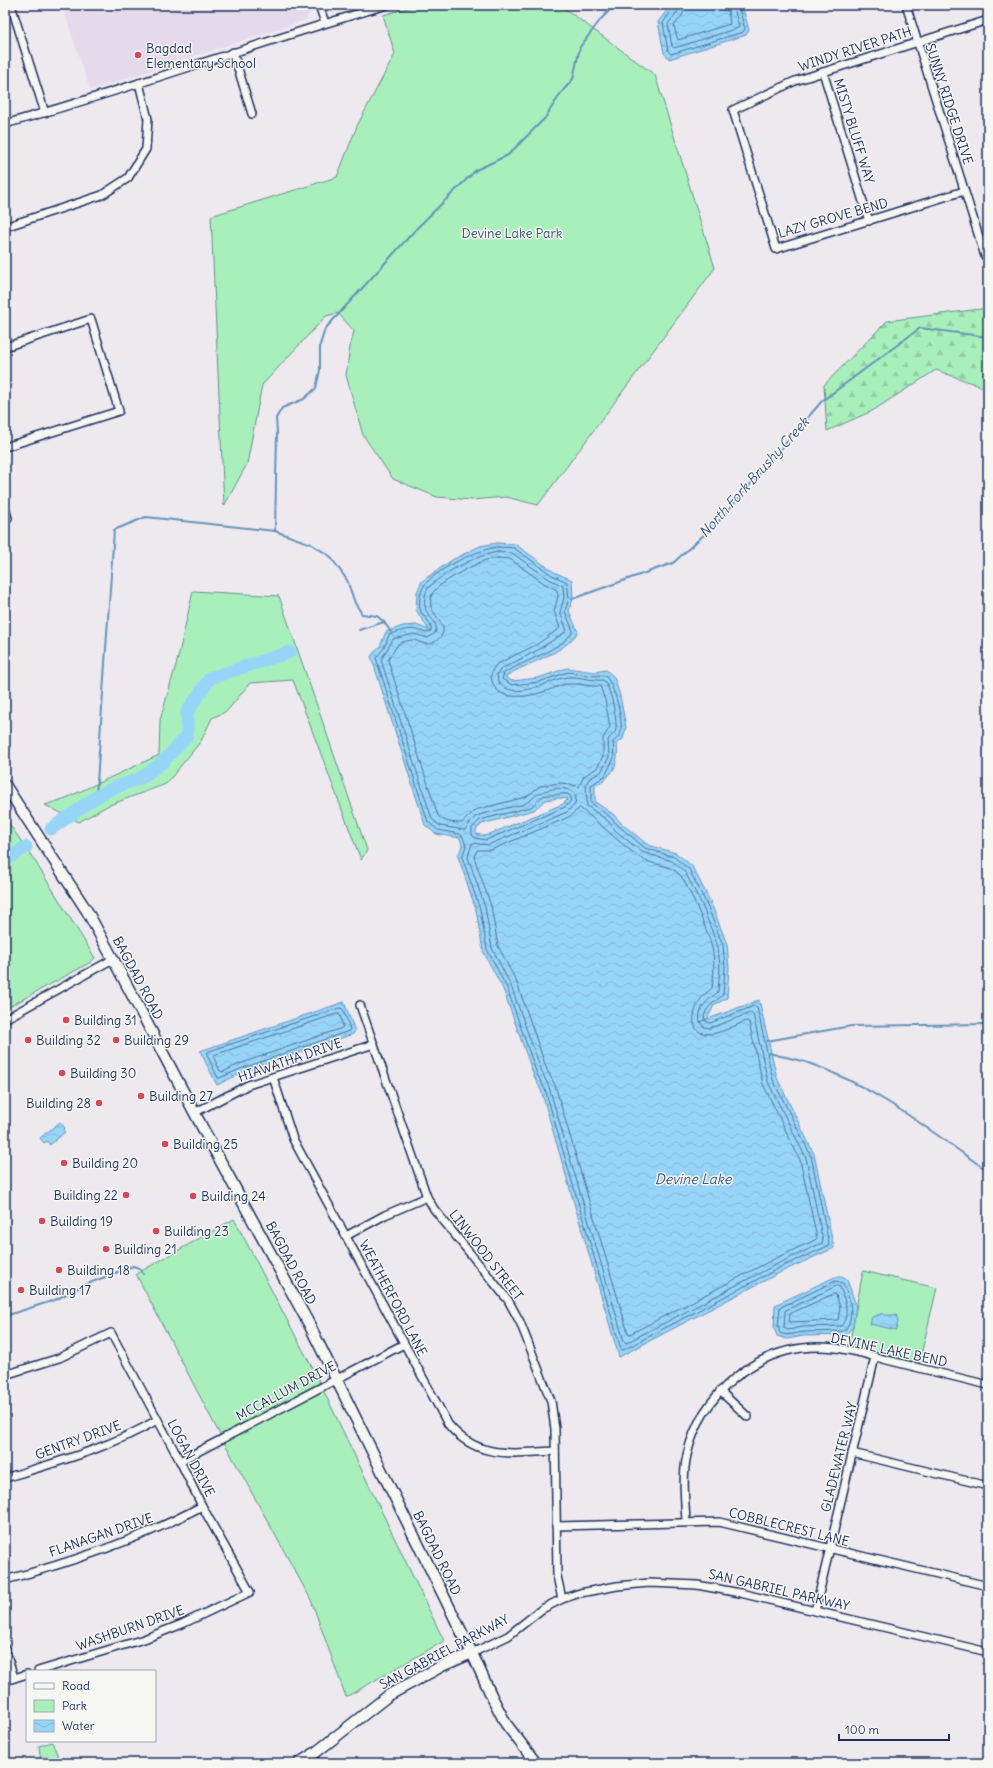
<svg xmlns="http://www.w3.org/2000/svg" width="993" height="1768" viewBox="0 0 993 1768" font-family="Delius,sans-serif">
<style>
.built{fill:#e5daec}
.green{fill:#a9efbb;stroke:#628f8c}
.forest{fill:url(#forest-firs);stroke:#628f8c}
.water{fill:url(#water-waves);stroke:#6593ba;fill-rule:evenodd}
.lines{fill:none;stroke-linecap:round;stroke-linejoin:round}
.shore{stroke:#4d719c;stroke-width:1}
.stream{stroke:#6593ba;stroke-width:2}
.river{stroke:#97d5f8;stroke-width:13}
.street-casing{stroke:#1b2f5e;stroke-width:10}
.secondary-casing{stroke:#1b2f5e;stroke-width:13}
.street{stroke:#f6f6f2;stroke-width:7}
.secondary{stroke:#f6f6f2;stroke-width:10}
.poi-dot{fill:#d1495b;stroke:#f6f6f2;stroke-width:1.5}
.labels{text-anchor:middle;dominant-baseline:central;stroke-width:3;stroke-linejoin:round;paint-order:stroke}
.poi-label{font-size:13px;fill:#1b2f5e;stroke:#f6f6f2;text-anchor:start}
.street-label{font-size:13px;fill:#1b2f5e;stroke:#f6f6f2}
.park-label{font-size:13px;fill:#375571;stroke:#f6f6f2}
.water-label{font-size:14px;font-style:italic;fill:#3a5884;stroke:#f6f6f2}
</style>
<defs>
<pattern id="forest-firs" width="22" height="20" patternUnits="userSpaceOnUse"><rect width="22" height="20" fill="#a9efbb"/><path d="M5 1l3.5 6h-7zM16 11l3.5 6h-7z" fill="#91cda3"/></pattern>
<pattern id="water-waves" width="16" height="10" patternUnits="userSpaceOnUse"><rect width="16" height="10" fill="#97d5f8"/><path d="M0 5q4-4 8 0t8 0" fill="none" stroke="#82b7d7"/></pattern>
</defs>
<rect width="100%" height="100%" fill="#eee9ef"/>
<filter id="ink" filterUnits="userSpaceOnUse"><feTurbulence type="fractalNoise" baseFrequency=".025" numOctaves="2"/><feDisplacementMap in="SourceGraphic" scale="8" xChannelSelector="R" yChannelSelector="G"/><feConvolveMatrix kernelMatrix="1 2 1 2 8 2 1 2 1" color-interpolation-filters="sRGB"/></filter>
<g filter="url(#ink)">
<path class="built" d="M62 5H309L311 11 306 20 90 90Z"/>
<g class="green">
<path d="M418 5H560L655 75 715 268 538 505 506 497 472 500 437 497 393 479 363 435 346 375 350 347 354 331 338 313 326 316 262 385 247 464 224 506 211 216 337 177 357 126 395 54 383 15Z"/>
<path d="M193 591 279 596 367 850 361 860 293 680 250 683 227 711 212 718 201 741 166 784 107 806 79 822 45 805 66 798 159 755 160 720 178 658Z"/>
<path d="M5 818 33 858 95 958 91 962 5 1009Z"/>
<path d="M234 1219 315 1373 444 1641 346 1697 311 1600 219 1433 136 1274Z"/>
<path d="M863 1271 937 1288 919 1363 849 1346Z"/>
<path d="M52 1742 61 1763H41L39 1746Z"/>
</g>
<path class="forest" d="M988 308V389L936 370 872 411 827 431 824 385 887 321Z"/>
<g class="water">
<path d="M671 5H742L749 30 746 35 669 59 664 53 658 22Z"/>
<path d="M497 543 515 544 554 572 572 580 573 599 569 611 578 632C563 655 527 662 505 677L512 681 538 678 567 668 594 672 606 670 614 677 620 696 626 727 623 739 617 743C619 765 614 775 595 786V802L613 814 622 824 648 845 676 853 692 866 710 901 727 944 729 968 727 998 714 1005 708 1018 700 1022 759 1000 777 1078 814 1154 834 1248 783 1271 619 1357 541 1090 534 1076 503 989 483 951 476 910 458 856 462 846 460 838 436 834 425 825 371 656 380 646 386 632 403 626 416 625 429 630 416 610 417 592 422 581 452 560 480 546ZM559 798 568 799 563 804 485 836 476 834V830L482 824 534 810 545 800Z"/>
<path d="M344 1002 355 1031 353 1034 241 1073 217 1085 200 1051Z"/>
<path d="M60 1122 65 1128 63 1130 65 1132 50 1145 47 1141 44 1143 40 1138Z"/>
<path d="M835 1277H842L847 1280 856 1305 853 1327 845 1335 803 1336 787 1339 777 1336 774 1328 775 1305Z"/>
<path d="M883 1313 885 1315H893L896 1314 898 1321 896 1330 870 1324 872 1317Z"/>
</g>
<g class="lines">
<g class="shore">
<path d="M674 5 673 8 663 23 668 51 671 54 743 32 745 29 738 5"/>
<path d="M679 5 678 11 668 24 672 46 674 48 738 28 739 26 733 5"/>
<path d="M685 5 683 14 674 26 678 40 730 24 727 5"/>
<path d="M498 547 514 548 552 575 567 582 569 598 565 611 573 631C566 647 520 663 504 673L502 679 512 685 539 682 568 672 594 676 604 675C614 682 625 724 620 735 618 738 615 740 613 742L614 758 605 776 591 785V803L610 817 620 827 645 848 674 857 689 869 706 903 723 945 725 968 723 995C715 1002 704 1007 704 1020L710 1023 754 1006 757 1007 773 1080 811 1156 829 1244 828 1246 781 1267 623 1350 621 1349 545 1089 537 1074 507 988 487 949 480 909 462 857 466 846 463 837 460 834 438 830 428 822 376 658 384 648 389 635C405 629 411 627 426 633L431 631C433 622 422 617 420 609 418 602 421 588 426 583 442 567 476 550 498 547Z"/>
<path d="M498 552 512 553 549 579 563 586 564 598 560 612 567 631 538 650 501 669 497 674 498 681C513 704 549 679 568 677 579 676 591 681 603 680 610 685 617 718 616 728 616 734 611 735 608 740L609 757 601 772 589 779 586 784 587 806 607 820 616 831 642 852 672 861 685 872 702 905 718 947 720 968 718 992C709 999 697 1008 700 1022L704 1027 710 1028 750 1013 753 1014 768 1082 806 1158 823 1241 822 1243 779 1263 626 1343 624 1341 549 1087 542 1072 511 986 492 948 485 907 468 857 472 843 488 845 567 812 575 804 576 796C570 785 551 788 542 792 533 795 532 802 521 805 512 807 483 813 477 816 471 820 468 826 465 830L440 826 432 819 381 660 393 639 414 634 428 638 435 633C440 621 426 617 425 606 424 600 425 590 430 586 446 571 477 555 498 552Z"/>
<path d="M498 558 510 559 545 584 557 590 558 597 554 611 560 628 536 645 497 664C492 669 490 675 492 681 497 702 528 697 543 692 551 690 561 684 569 684 580 683 590 687 600 686L605 700 610 727 603 738V756L597 768 584 776 579 787 570 784 560 783 540 786 526 797 475 810 462 823C453 823 444 822 438 816L388 660 398 644C402 642 408 640 413 640 421 641 427 648 436 641 453 629 435 618 431 607 430 604 431 597 432 594 435 585 476 563 486 560 490 559 494 558 498 558Z"/>
<path d="M560 794H568L571 797 570 802 565 807 486 840 475 838 472 835V828L480 820 531 807 543 796Z"/>
<path d="M580 808C600 823 618 842 639 857 651 866 669 863 680 875 688 884 710 936 712 948 715 961 714 975 712 988 709 991 705 993 703 996 694 1007 686 1032 707 1034 717 1035 737 1025 746 1021L749 1022 763 1084 800 1160 817 1238 815 1240 776 1258 630 1334 628 1333 555 1085 547 1070 517 983 498 946 491 906 474 857 477 850H491L569 817Z"/>
<path d="M340 1008 343 1009 350 1029 349 1031 240 1069 220 1078H218L207 1055 208 1052Z"/>
<path d="M337 1014 340 1015 343 1026 342 1028 239 1064 223 1072 220 1071 214 1058 215 1055Z"/>
<path d="M836 1281 843 1283C850 1299 856 1317 844 1331L803 1332 787 1335 780 1333 778 1327 780 1308Z"/>
<path d="M837 1286 840 1287C844 1298 851 1315 841 1326L803 1327 788 1330 784 1328 785 1311Z"/>
<path d="M834 1294 836 1295 840 1307 838 1320 789 1322 790 1314Z"/>
</g>
<g class="stream">
<path d="M275 531 277 433 276 418 282 408 304 399 316 388 320 370V345L325 329 417 228 476 170 508 155 545 118 561 93 573 79 580 47 601 19 615 5"/>
<path d="M572 599 673 563 718 522 822 401 920 328 988 337"/>
<path d="M359 630 384 622 391 632"/>
<path d="M96 797 114 530 146 517 275 531 311 544 330 556 347 580 355 603 362 614 377 616 384 622"/>
<path d="M767 1041 851 1026 988 1024"/>
<path d="M769 1053C783 1057 798 1059 811 1064 876 1087 932 1132 988 1171"/>
<path d="M5 1316 55 1300 82 1286 133 1266 139 1268 143 1274"/>
</g>
<g class="river">
<path d="M51 829 96 797 111 789 141 778 163 762 187 736V712L210 678 290 652"/>
<path d="M5 860 26 847"/>
</g>
<g class="street-casing">
<g id="street">
<path d="M11 5 45 113"/>
<path d="M319 5 325 23"/>
<path d="M906 5 985 256 988 255"/>
<path d="M233 52 252 114"/>
<path d="M823 72 869 221"/>
<path d="M5 124C133 88 259 42 387 5"/>
<path d="M964 191 776 249 733 110 795 81 988 20"/>
<path d="M5 227 102 195 128 178 146 149 148 119 139 83"/>
<path d="M5 347 91 319 119 411 5 447"/>
<path d="M5 508 8 518"/>
<path d="M360 1005 427 1197 434 1209 508 1300 520 1322 551 1401 555 1429 557 1576 562 1599"/>
<path d="M5 1019 113 959"/>
<path d="M273 1077 293 1139 448 1424C477 1460 513 1453 555 1451"/>
<path d="M194 1113 248 1085 374 1044"/>
<path d="M346 1236 385 1215 427 1197"/>
<path d="M5 1375 59 1358 111 1333 180 1461 202 1506 250 1592 182 1624 144 1639 38 1671"/>
<path d="M720 1391 748 1417"/>
<path d="M852 1453 988 1486"/>
<path d="M180 1461 404 1344"/>
<path d="M5 1478C57 1462 110 1448 157 1420"/>
<path d="M686 1522C685 1500 682 1477 687 1455 701 1394 756 1347 819 1347 844 1347 868 1355 891 1361 923 1369 956 1377 988 1385"/>
<path d="M556 1526 719 1522 988 1586"/>
<path d="M5 1580C72 1562 142 1539 202 1506"/>
<path d="M815 1611 875 1357"/>
<path d="M5 1648 14 1678"/>
<path d="M472 1653 508 1636 542 1609 562 1599 580 1593 617 1586 649 1583 697 1585 740 1593 988 1652"/>
<path d="M5 1681 27 1674"/>
</g>
</g>
<g class="secondary-casing">
<g id="secondary">
<path d="M5 785 87 911 113 959 209 1140 309 1324 472 1653 492 1697 506 1724 536 1763"/>
<path d="M299 1763 315 1753 389 1695 442 1666 472 1653"/>
</g>
</g>
<use href="#street" class="street"/>
<use href="#secondary" class="secondary"/>
</g>
</g>
<g class="poi-dot">
<circle cx="138" cy="55" r="4"/>
<circle cx="66" cy="1020" r="4"/>
<circle cx="28" cy="1040" r="4"/>
<circle cx="116" cy="1040" r="4"/>
<circle cx="62" cy="1073" r="4"/>
<circle cx="141" cy="1096" r="4"/>
<circle cx="99" cy="1103" r="4"/>
<circle cx="165" cy="1144" r="4"/>
<circle cx="64" cy="1163" r="4"/>
<circle cx="126" cy="1195" r="4"/>
<circle cx="193" cy="1196" r="4"/>
<circle cx="42" cy="1221" r="4"/>
<circle cx="156" cy="1231" r="4"/>
<circle cx="106" cy="1249" r="4"/>
<circle cx="59" cy="1270" r="4"/>
<circle cx="21" cy="1290" r="4"/>
</g>
<g class="labels">
<g class="poi-label">
<text x="146" y="48">Bagdad<tspan x="146" dy="15">Elementary School</tspan></text>
<text x="74" y="1020">Building 31</text>
<text x="36" y="1040">Building 32</text>
<text x="124" y="1040">Building 29</text>
<text x="70" y="1073">Building 30</text>
<text x="149" y="1096">Building 27</text>
<text x="91" y="1103" text-anchor="end">Building 28</text>
<text x="173" y="1144">Building 25</text>
<text x="72" y="1163">Building 20</text>
<text x="118" y="1195" text-anchor="end">Building 22</text>
<text x="201" y="1196">Building 24</text>
<text x="50" y="1221">Building 19</text>
<text x="164" y="1231">Building 23</text>
<text x="114" y="1249">Building 21</text>
<text x="67" y="1270">Building 18</text>
<text x="29" y="1290">Building 17</text>
</g>
<g class="street-label">
<text transform="translate(855 49) rotate(-18)">WINDY RIVER PATH</text>
<text transform="translate(949 104) rotate(72)">SUNNY RIDGE DRIVE</text>
<text transform="translate(854 131) rotate(73)">MISTY BLUFF WAY</text>
<text transform="translate(833 218) rotate(-16)">LAZY GROVE BEND</text>
<text transform="translate(138 978) rotate(62)">BAGDAD ROAD</text>
<text transform="translate(290 1060) rotate(-19)">HIAWATHA DRIVE</text>
<text transform="translate(486 1255) rotate(52)">LINWOOD STREET</text>
<text transform="translate(291 1263) rotate(62)">BAGDAD ROAD</text>
<text transform="translate(393 1298) rotate(62)">WEATHERFORD LANE</text>
<text transform="translate(889 1350) rotate(12)">DEVINE LAKE BEND</text>
<text transform="translate(286 1391) rotate(-28)">MCCALLUM DRIVE</text>
<text transform="translate(78 1440) rotate(-20)">GENTRY DRIVE</text>
<text transform="translate(839 1457) rotate(-76)">GLADEWATER WAY</text>
<text transform="translate(191 1458) rotate(62)">LOGAN DRIVE</text>
<text transform="translate(789 1527) rotate(14)">COBBLECREST LANE</text>
<text transform="translate(101 1535) rotate(-19)">FLANAGAN DRIVE</text>
<text transform="translate(437 1553) rotate(64)">BAGDAD ROAD</text>
<text transform="translate(779 1590) rotate(13)">SAN GABRIEL PARKWAY</text>
<text transform="translate(130 1628) rotate(-19)">WASHBURN DRIVE</text>
<text transform="translate(444 1652) rotate(-28)">SAN GABRIEL PARKWAY</text>
</g>
<g class="park-label">
<text x="512" y="233">Devine Lake Park</text>
</g>
<g class="water-label">
<text transform="translate(754 477) rotate(-48)">North Fork Brushy Creek</text>
<text x="693" y="1179">Devine Lake</text>
</g>
</g>
<rect width="993" height="1768" fill="none" stroke="#f6f6f2" stroke-width="20"/>
<rect x="10" y="10" width="973" height="1748" fill="none" stroke="#1b2f5e" stroke-width="1.5" filter="url(#ink)"/>
<rect x="26" y="1670" width="130" height="72" fill="#f6f6f2" stroke="#9ea6b7"/>
<rect x="34" y="1683" width="20" height="6" fill="#f6f6f2" stroke="#9ea6b7"/>
<text x="62" y="1690" font-size="12" fill="#1b2f5e">Road</text>
<rect x="34" y="1700" width="20" height="12" fill="#a9efbb" stroke="#9ea6b7"/>
<text x="62" y="1710" font-size="12" fill="#1b2f5e">Park</text>
<rect x="34" y="1720" width="20" height="12" fill="url(#water-waves)" stroke="#9ea6b7"/>
<text x="62" y="1730" font-size="12" fill="#1b2f5e">Water</text>
<path d="M839 1734v6h110v-6" fill="none" stroke="#1b2f5e" stroke-width="2"/>
<text x="845" y="1734" font-size="12" fill="#1b2f5e" stroke="#f6f6f2" stroke-width="3" paint-order="stroke">100 m</text>
</svg>
